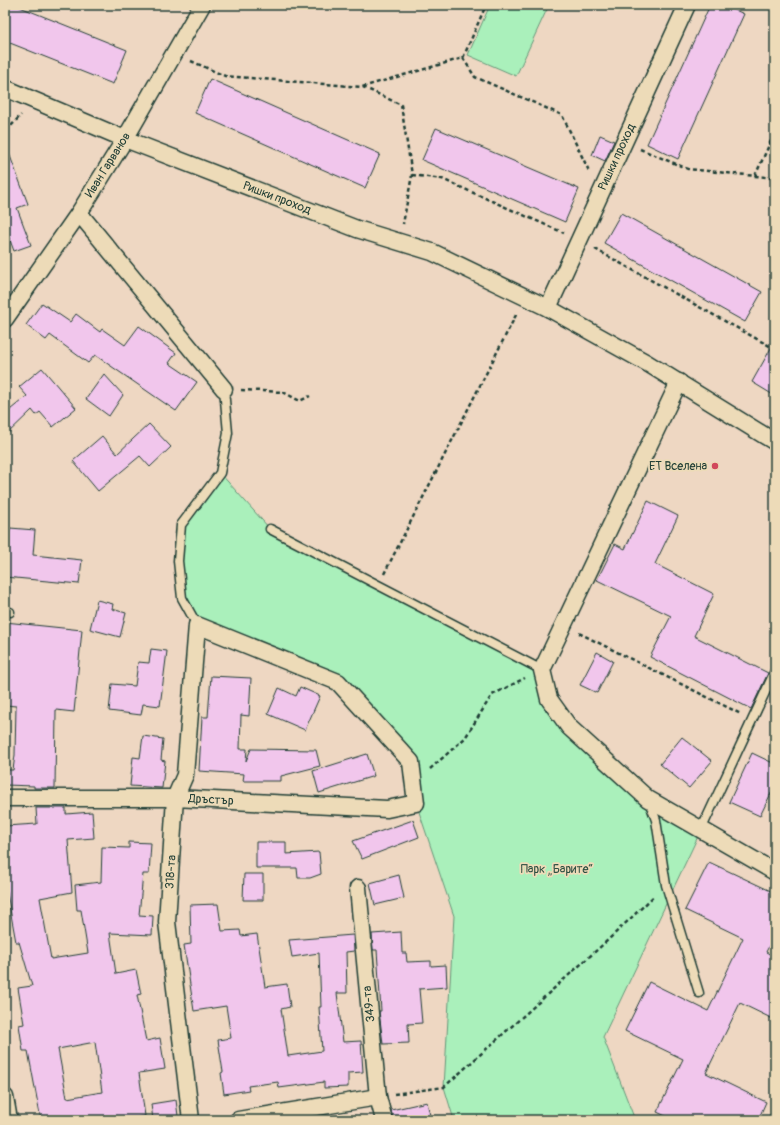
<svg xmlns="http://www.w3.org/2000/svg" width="780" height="1125" viewBox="0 0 780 1125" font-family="Pangolin,sans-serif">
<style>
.green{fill:#aaf0bb;stroke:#649678}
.building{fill:#f1c6ec;stroke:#1f3d34;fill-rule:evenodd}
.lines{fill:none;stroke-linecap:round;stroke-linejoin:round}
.lane-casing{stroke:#1f3d34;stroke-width:11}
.street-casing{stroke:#1f3d34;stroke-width:19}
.path{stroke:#1f3d34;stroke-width:2.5;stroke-dasharray:4 3;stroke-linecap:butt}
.lane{stroke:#eddbb8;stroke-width:8}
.street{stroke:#eddbb8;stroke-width:16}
.poi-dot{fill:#d1495b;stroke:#eddbb8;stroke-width:1.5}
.labels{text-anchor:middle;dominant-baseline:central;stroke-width:3.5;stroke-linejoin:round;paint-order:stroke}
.street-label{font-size:12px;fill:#1f3d34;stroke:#eddbb8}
.poi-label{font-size:12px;fill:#1f3d34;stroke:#eddbb8;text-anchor:end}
.park-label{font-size:12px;fill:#2d4f42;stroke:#eddbb8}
</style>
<rect width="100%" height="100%" fill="#eed7c2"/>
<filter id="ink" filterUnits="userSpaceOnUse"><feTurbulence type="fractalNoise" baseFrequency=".025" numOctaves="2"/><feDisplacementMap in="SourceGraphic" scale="8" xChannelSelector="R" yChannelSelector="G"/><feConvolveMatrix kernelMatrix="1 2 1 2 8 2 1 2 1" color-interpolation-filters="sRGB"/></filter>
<g filter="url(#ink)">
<g class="green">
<path d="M490 5H543L548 7 516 76 468 55Z"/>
<path d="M220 473 270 529 542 670 549 699 648 799 701 830 603 1037 635 1120H454L444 1087 454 916 416 803 411 762 338 682 197 625 182 598 181 525Z"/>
</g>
<g class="building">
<path d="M5 5H15L127 50 113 84 5 41Z"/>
<path d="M710 5H724L744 14 678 159 647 144Z"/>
<path d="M210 79 380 154 365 188 195 113Z"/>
<path d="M436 128 579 189 565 222 422 160Z"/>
<path d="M600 135 614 141 605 161 592 155Z"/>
<path d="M5 148H7L28 204 17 208 31 245 14 251 5 227Z"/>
<path d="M621 213 762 292 745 322 604 243Z"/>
<path d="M42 303 70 322 76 314 100 332 102 329 125 345 139 326 176 353 169 363 197 382 176 411 95 355 88 363 50 335 46 340 26 325Z"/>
<path d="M775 341V396L752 382Z"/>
<path d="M42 368 76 408 53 427 40 412 36 415 32 410 5 436V414L27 396 19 387Z"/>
<path d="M104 374 123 395 109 416 86 399Z"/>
<path d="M149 424 171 447 150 467 140 456 98 491 73 461 102 436 117 454Z"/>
<path d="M648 501 678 516 655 564 714 594 694 636 768 673 751 709 650 657 671 616 597 580 615 544 625 549Z"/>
<path d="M10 528 35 530 33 555 82 560 79 584 5 577Z"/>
<path d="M97 600 113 604 112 609 126 613 120 637 90 629Z"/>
<path d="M5 622 82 630 74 712 56 710 55 788H34V786L5 785V770H13L15 755 16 706 5 705Z"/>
<path d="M151 649 167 651 160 706 143 704 141 715 109 711 112 684 135 686 138 662 149 663Z"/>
<path d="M597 652 613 661 597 693 580 685Z"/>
<path d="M211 676 251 678 249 716 241 715 240 749H247L246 761 251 749 316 750 320 766 281 776V781H243L244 774 199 771 202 717H208Z"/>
<path d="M300 687 320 696 305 730 268 714 279 688 296 696Z"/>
<path d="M143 736 163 739 161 760 165 761 162 788 130 786 133 757 140 758Z"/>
<path d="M682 737 712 761 689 788 660 764Z"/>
<path d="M752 753 775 764V785L760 816 729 802Z"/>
<path d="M367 754 374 776 319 793 313 771Z"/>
<path d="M36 808H66V814L92 812 94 838 68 840 72 892 40 898 51 959 88 953 81 910H77L75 885 101 882 102 847 129 848V842L151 843 149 874H143L139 915 153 916 152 935 110 933 116 974 136 970 141 994 137 995 146 1041 160 1038 165 1069 139 1073 145 1116 123 1120H41L28 1051H23L19 1025 24 1024 18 988 32 986 19 942H16L5 882V826L37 824ZM95 1042 102 1092 67 1098 58 1049Z"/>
<path d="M413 820 419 837 362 859 353 841Z"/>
<path d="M256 842H286V854L319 852 321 874 310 878H298L297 868H256Z"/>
<path d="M709 862 775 893V934L766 952 775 957V1020L740 1003 706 1073 766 1102 758 1120H674L657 1112 683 1059 625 1031 649 982 708 1011 743 938 685 910Z"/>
<path d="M244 874H263V900H243Z"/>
<path d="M399 875 404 898 375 905 370 883Z"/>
<path d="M218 904 222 931 240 930 241 936 257 934 265 987 287 984 290 1007 281 1009 288 1056 322 1051 319 1007H321L319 953 292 957 289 940 353 935 354 951 346 952 347 993H337L343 1042 361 1041 363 1072 348 1073V1087L324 1088V1082L279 1088 278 1082 248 1086 249 1090 224 1094 221 1073 223 1072 218 1040 231 1038 226 1006 194 1011 184 945 191 944 190 905Z"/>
<path d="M401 932 402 953H406L407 962 431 961V966L446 965 447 987 419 989 422 1023 408 1024 409 1043 383 1044 379 1011H381L377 950H373L372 934Z"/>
<path d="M176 1100 178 1116 153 1120 151 1104Z"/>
<path d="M427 1102 431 1120H393L391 1110Z"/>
</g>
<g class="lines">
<g class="lane-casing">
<g id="lane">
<path d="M270 529 542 670"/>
<path d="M5 612H10"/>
<path d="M197 625 182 598 178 561 181 525 220 473 228 433 224 389"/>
<path d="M649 801 656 820 666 885 699 993"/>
<path d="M701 830 775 671"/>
</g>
</g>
<g class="street-casing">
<g id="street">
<path d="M5 88 125 139 357 229 432 252 548 308 647 363 775 442"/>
<path d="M79 213 224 389"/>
<path d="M548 308 687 5"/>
<path d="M5 319 79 213 125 139 202 5"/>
<path d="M679 382 542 670 549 699 569 727 648 799 775 872"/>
<path d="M5 798H175L387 809 416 803 411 762 338 682 197 625 185 775 175 798 167 922 191 1120"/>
<path d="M358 888 378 1097 384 1120"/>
<path d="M5 1097 9 1120"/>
<path d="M238 1120 378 1097"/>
</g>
</g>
<g class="path">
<path d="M463 58 475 77 562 115 590 173"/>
<path d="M191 61 225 76 362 87 463 58 486 5"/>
<path d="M363 87 401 105 412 175 403 224"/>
<path d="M5 129 11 126 21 115"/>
<path d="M640 149 688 169 775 178"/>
<path d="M412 175 442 179 564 233"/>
<path d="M755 176 775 132"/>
<path d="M595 249 775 349"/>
<path d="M241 390 283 392 300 401 310 396"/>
<path d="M384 574 517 313"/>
<path d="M579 633 741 714"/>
<path d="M430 769 465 738 492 695 525 678"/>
<path d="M394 1094 444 1087 608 940 655 895"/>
</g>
<use href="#lane" class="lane"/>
<use href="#street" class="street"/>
</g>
</g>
<circle class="poi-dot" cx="715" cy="466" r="4"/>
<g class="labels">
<g class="street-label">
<text transform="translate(617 157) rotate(-65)">Ришки проход</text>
<text transform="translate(108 165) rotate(-58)">Иван Гарванов</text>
<text transform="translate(277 198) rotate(21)">Ришки проход</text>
<text transform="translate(211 800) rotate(3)">Дръстър</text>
<text transform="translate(171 872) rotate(-86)">318-та</text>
<text transform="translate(369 1004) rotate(-96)">349-та</text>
</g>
<g class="poi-label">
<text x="707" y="466">ЕТ Вселена</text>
</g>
<g class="park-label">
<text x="557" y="869">Парк „Барите“</text>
</g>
</g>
<rect width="780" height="1125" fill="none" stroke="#eddbb8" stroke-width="20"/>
<rect x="10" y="10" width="760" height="1105" fill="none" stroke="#1f3d34" stroke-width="1.5" filter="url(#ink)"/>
</svg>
